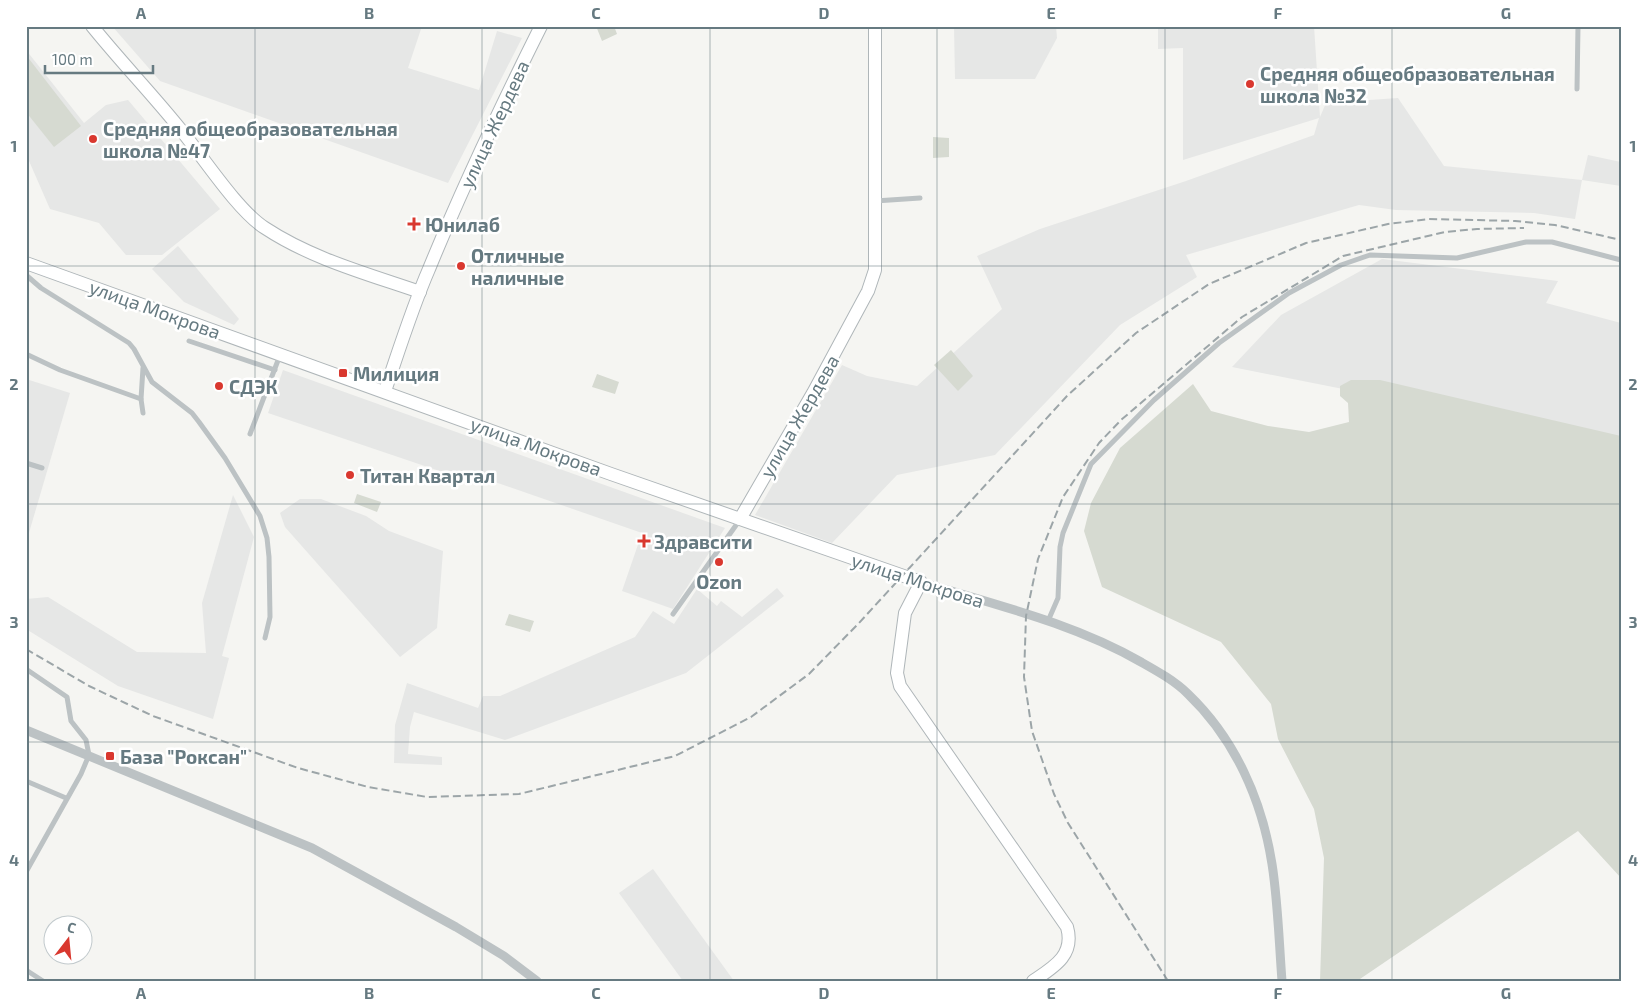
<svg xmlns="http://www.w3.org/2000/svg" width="1647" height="1007" viewBox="0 0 1647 1007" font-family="'Exo 2',sans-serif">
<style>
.built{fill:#e6e7e6}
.green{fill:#d6dad1}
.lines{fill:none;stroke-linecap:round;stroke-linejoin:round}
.secondary-casing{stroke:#afb6b9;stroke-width:14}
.minor{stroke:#bcc2c4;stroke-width:5}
.tertiary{stroke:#bcc2c4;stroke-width:9}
.secondary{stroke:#fff;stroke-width:12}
.rail{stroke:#9ca5a8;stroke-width:2;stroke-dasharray:8 4;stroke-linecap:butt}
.grid{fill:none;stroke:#667a81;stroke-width:1;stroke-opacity:0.55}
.poi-dot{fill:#d9382f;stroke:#fff;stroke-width:2}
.labels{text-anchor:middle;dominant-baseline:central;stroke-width:5;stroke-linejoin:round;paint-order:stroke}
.poi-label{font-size:19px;font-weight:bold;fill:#667a81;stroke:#fff;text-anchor:start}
.street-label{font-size:19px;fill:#667a81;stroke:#fff}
.neatline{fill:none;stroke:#667a81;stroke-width:2}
.grid-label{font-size:16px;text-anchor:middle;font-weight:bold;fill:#667a81}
</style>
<rect width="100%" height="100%" fill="#f5f5f2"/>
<g class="built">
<path d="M112 26H422L408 68 479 90 497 31 522 38 448 183 160 81Z"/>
<path d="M954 26H1056L1057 38 1035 79H955Z"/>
<path d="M1158 26H1314L1320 117 1326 103 1398 98 1444 166 1582 180 1588 155 1621 162V186L1582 180 1575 219 1534 213 1396 210 1359 205 1186 255 1197 277 1120 325 995 455 897 475 832 543 755 515 842 365 867 376 917 386 1002 309 977 256 1040 229 1186 181 1314 135 1319 118 1183 160V48L1158 49Z"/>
<path d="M26 50 84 123 106 105 128 100 220 209 162 255H126L99 223 50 209 26 154Z"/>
<path d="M178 246 239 319 234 325 184 302 152 269Z"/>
<path d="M1382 259 1558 281 1546 303 1621 323V444L1232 367 1281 315Z"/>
<path d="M283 370 725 528 673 609 622 591 642 533 472 474 469 481 268 413Z"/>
<path d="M26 379 70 393 26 543Z"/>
<path d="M233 495 254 537 222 656 229 658 213 719 118 686 26 629V599L48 597 137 652 206 653 202 603Z"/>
<path d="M300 499H321L366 516 389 531 443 551 437 628 400 657 285 527 280 513Z"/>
<path d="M777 588 784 596 686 673 505 740 414 712 410 727 408 754 442 757V765L394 763 395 725 407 683 478 708 483 696H500L635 637 653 611 674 624 697 589 717 606 721 601 742 617Z"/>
<path d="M653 869 734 981H683L619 893Z"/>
</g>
<g class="green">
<path d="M596 26H614L617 34 602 41Z"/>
<path d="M26 55 81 126 54 147 26 112Z"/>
<path d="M933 137 949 138V157L933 158Z"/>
<path d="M951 350 973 376 958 391 934 365Z"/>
<path d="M597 374 619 382 615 394 592 387Z"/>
<path d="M1351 380H1380L1621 436V878L1578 831 1357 981H1320L1324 858 1314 809 1278 739 1271 704 1221 642 1102 587 1084 531 1091 503 1120 448 1193 384 1211 411 1268 426 1309 432 1349 422 1348 403 1340 396V386Z"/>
<path d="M357 494 381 502 377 512 354 503Z"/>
<path d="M509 614 534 621 530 632 505 625Z"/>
</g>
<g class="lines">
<g class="secondary-casing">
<g id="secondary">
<path d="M92 26C121 62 153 95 181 130 203 157 238 211 265 228 312 259 368 274 420 292"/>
<path d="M26 263 611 474 921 582 905 613 897 673 900 686 1067 927C1075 955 1054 967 1033 981"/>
<path d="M385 391C399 350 412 308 429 269 463 186 501 106 541 26"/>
<path d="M740 519 813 393 868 291 875 270V26"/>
</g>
</g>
<g class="minor">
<path d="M1577 89 1578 26"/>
<path d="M875 201 920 198"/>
<path d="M26 275 41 288 129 343 134 349 152 382 192 413 199 422 225 458 260 516 267 538 269 557 270 617 265 638"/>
<path d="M189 341 275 370"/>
<path d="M26 354 60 370 141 399 143 368"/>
<path d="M141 399 143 413"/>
<path d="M250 434 280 355"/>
<path d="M26 463 42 468"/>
<path d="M673 614 739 521"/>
<path d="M1048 621 1058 598 1060 547 1063 533 1091 464 1154 400 1219 343 1289 293 1341 265 1370 255 1457 258 1526 242H1552L1621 260"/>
<path d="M26 669 67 697 71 721 86 740 89 755 81 774 26 872"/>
<path d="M26 781 66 798"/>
<path d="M26 970 43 981"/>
</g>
<g class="tertiary">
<path d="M921 582C996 605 1073 623 1141 662 1157 671 1175 681 1188 694 1235 739 1262 800 1272 864 1278 902 1279 942 1282 981"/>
<path d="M26 730 312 848 456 927 504 956 537 981"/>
</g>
<use href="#secondary" class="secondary"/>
<g class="rail">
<path d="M26 649 89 686 153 716 298 768 368 787 427 797 519 794 675 756 751 717 809 674 859 623 1067 396 1136 333 1209 284 1306 243 1388 224 1429 219 1515 221 1555 225 1621 240"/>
<path d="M1168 981 1068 823 1054 794 1032 731 1024 677 1026 616 1038 559 1063 497 1099 443 1121 420 1242 317 1343 256 1445 232 1477 229 1524 228"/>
</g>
</g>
<path class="grid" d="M255 26V981M482 26V981M710 26V981M937 26V981M1165 26V981M1392 26V981M26 266H1621M26 504H1621M26 742H1621"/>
<g class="poi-dot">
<circle cx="1250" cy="84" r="5"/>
<circle cx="93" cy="139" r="5"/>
<path d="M411.5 216.5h5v5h5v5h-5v5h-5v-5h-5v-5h5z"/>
<circle cx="461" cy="266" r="5"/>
<rect x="338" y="368" width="10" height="10" rx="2.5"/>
<circle cx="219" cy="386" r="5"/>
<circle cx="350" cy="475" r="5"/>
<path d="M641.5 533.5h5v5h5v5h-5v5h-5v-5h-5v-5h5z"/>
<circle cx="719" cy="562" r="5"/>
<rect x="105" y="751" width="10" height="10" rx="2.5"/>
</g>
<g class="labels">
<g class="poi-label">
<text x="1260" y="73">Средняя общеобразовательная<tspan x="1260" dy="22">школа №32</tspan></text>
<text x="103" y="128">Средняя общеобразовательная<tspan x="103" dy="22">школа №47</tspan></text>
<text x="425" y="224">Юнилаб</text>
<text x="471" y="255">Отличные<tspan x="471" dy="22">наличные</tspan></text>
<text x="353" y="373">Милиция</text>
<text x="229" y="386">СДЭК</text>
<text x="360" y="475">Титан Квартал</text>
<text x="654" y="541">Здравсити</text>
<text x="719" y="581" text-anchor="middle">Ozon</text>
<text x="120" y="756">База "Роксан"</text>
</g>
<g class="street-label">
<text transform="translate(494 124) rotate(-65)">улица Жердева</text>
<text transform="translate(155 309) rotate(20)">улица Мокрова</text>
<text transform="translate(799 416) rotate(-60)">улица Жердева</text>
<text transform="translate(536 446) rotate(20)">улица Мокрова</text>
<text transform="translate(918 580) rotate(18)">улица Мокрова</text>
</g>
</g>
<rect width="1647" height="1007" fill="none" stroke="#ffffff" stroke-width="55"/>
<g transform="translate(68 940) rotate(16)"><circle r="24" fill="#ffffff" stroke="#c2cacd"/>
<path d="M0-4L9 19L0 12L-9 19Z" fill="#d9382f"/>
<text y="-8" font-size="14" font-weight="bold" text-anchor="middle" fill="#667a81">С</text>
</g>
<path d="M45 65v8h108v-8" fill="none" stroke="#667a81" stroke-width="2.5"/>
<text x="52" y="65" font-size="15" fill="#667a81" stroke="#ffffff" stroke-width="4" paint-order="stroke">100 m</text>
<rect x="28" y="28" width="1592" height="952" class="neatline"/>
<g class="grid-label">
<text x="141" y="19">A</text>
<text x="369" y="19">B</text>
<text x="596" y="19">C</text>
<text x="824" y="19">D</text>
<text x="1051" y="19">E</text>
<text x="1278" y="19">F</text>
<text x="1506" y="19">G</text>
<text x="14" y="152">1</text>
<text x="1633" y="152">1</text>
<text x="14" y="390">2</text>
<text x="1633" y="390">2</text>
<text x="14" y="628">3</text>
<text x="1633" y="628">3</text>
<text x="14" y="866">4</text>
<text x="1633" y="866">4</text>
<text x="141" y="999">A</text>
<text x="369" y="999">B</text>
<text x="596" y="999">C</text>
<text x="824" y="999">D</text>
<text x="1051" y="999">E</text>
<text x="1278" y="999">F</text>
<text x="1506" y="999">G</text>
</g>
</svg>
